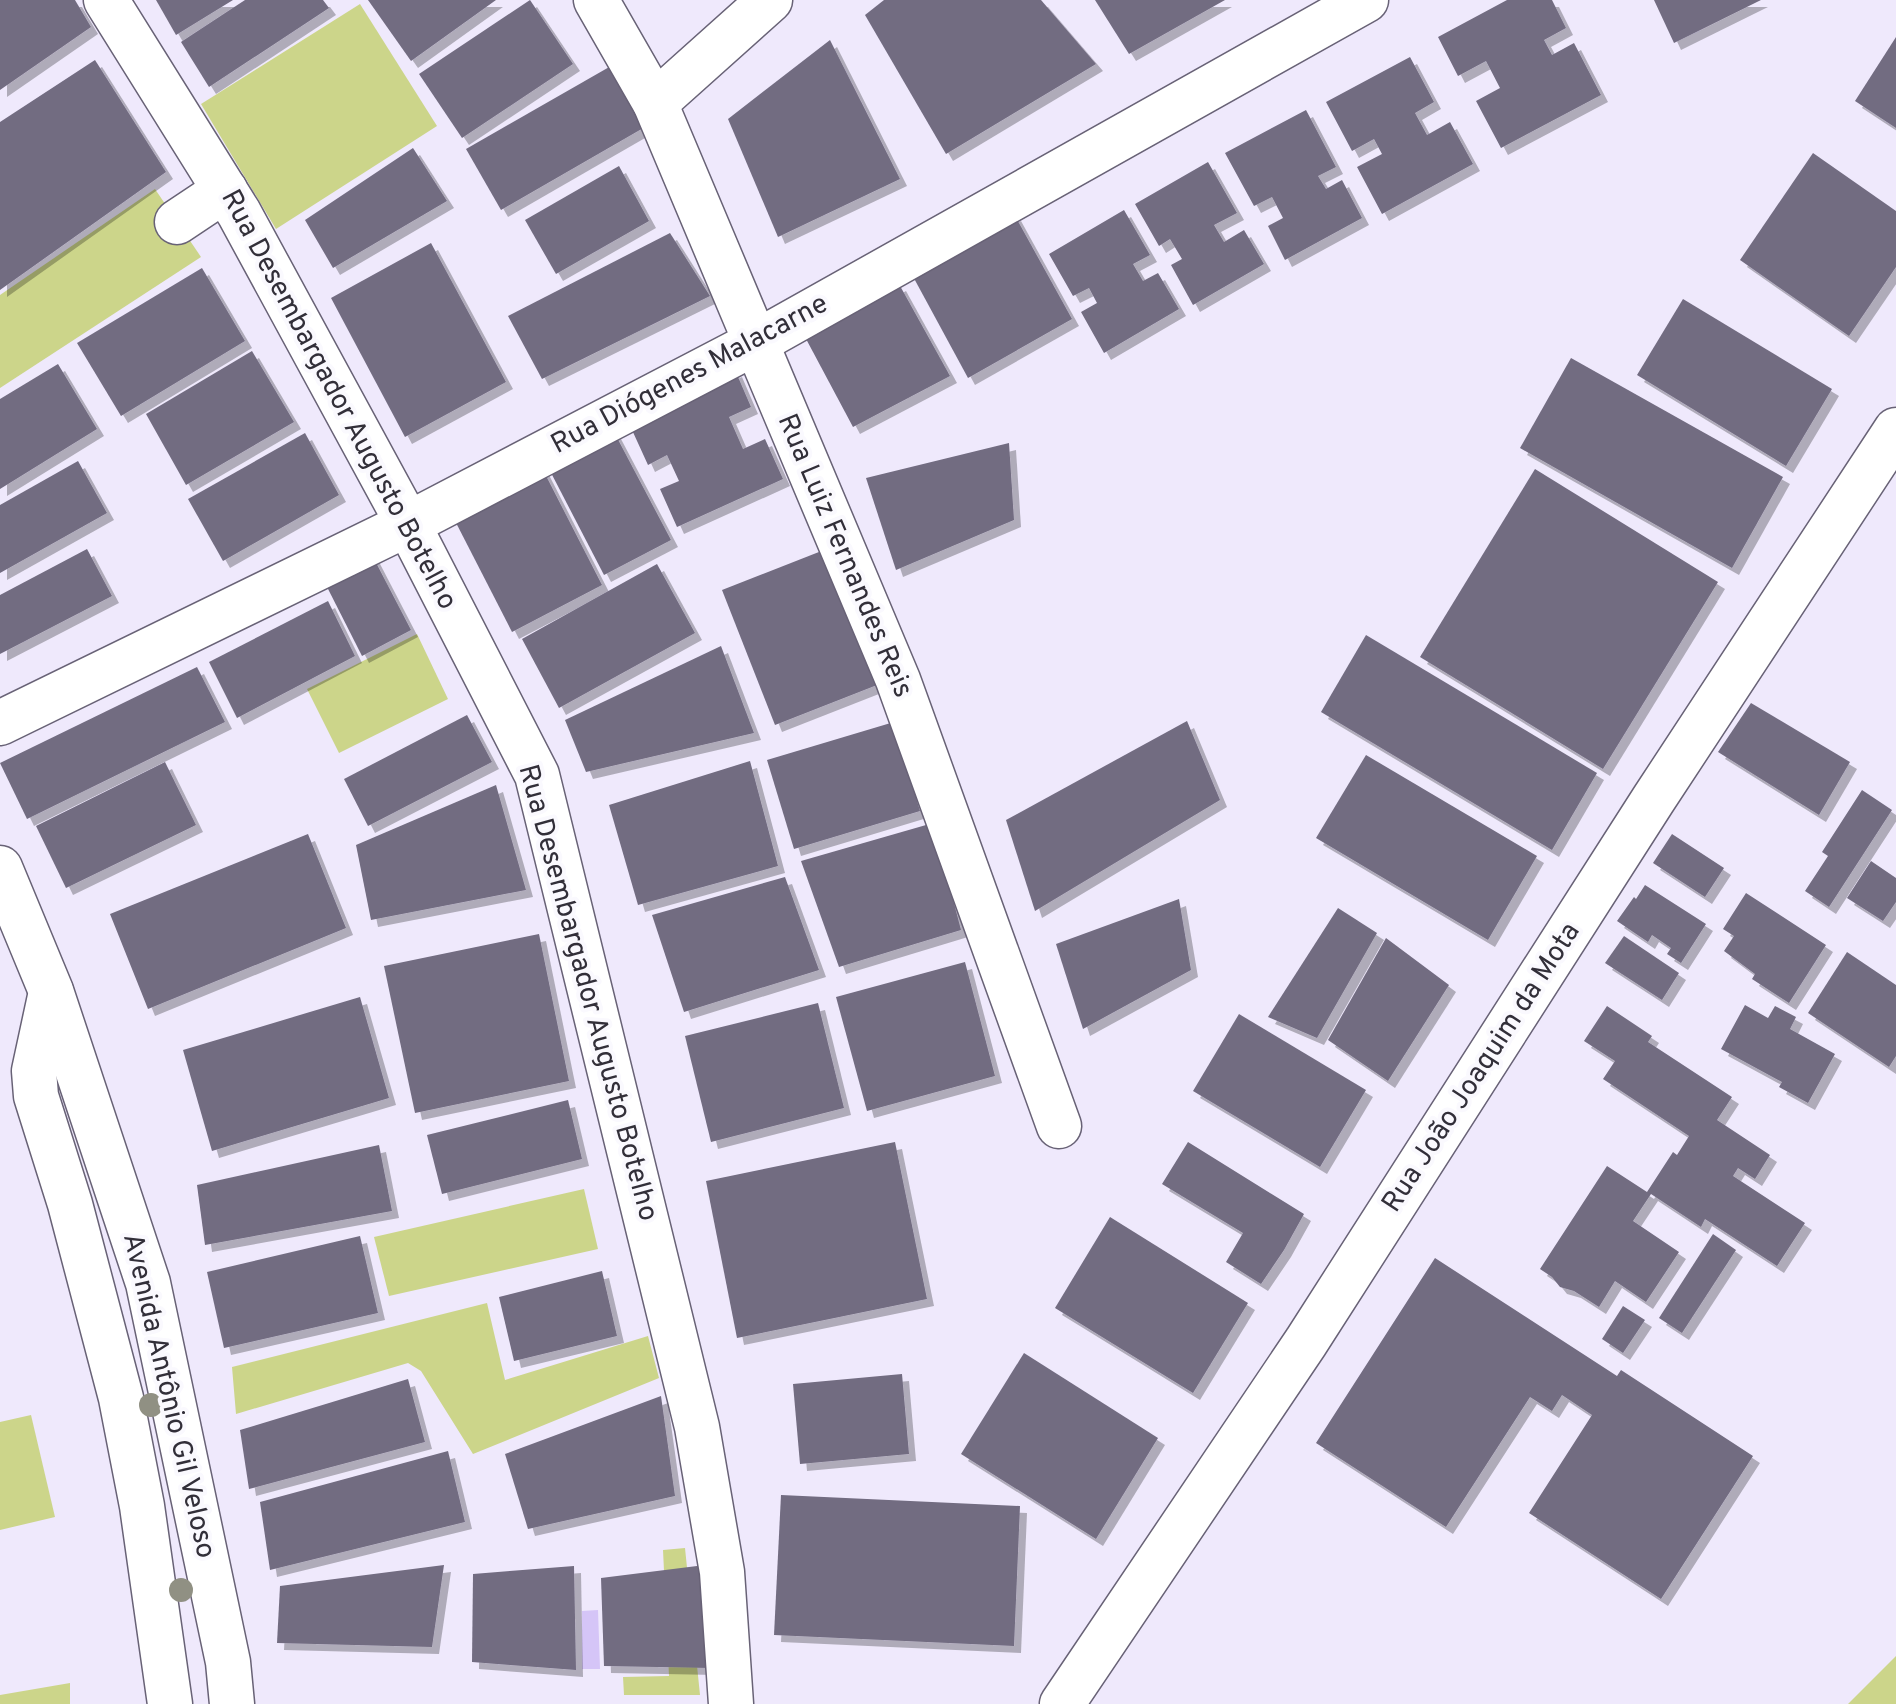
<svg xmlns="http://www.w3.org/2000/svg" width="1896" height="1704" viewBox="0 0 1896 1704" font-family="Overpass,sans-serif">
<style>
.green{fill:#ccd58a}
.water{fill:#d5c5f7}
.building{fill:#726c81;filter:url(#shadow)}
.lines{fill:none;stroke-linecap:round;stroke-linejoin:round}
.minor-casing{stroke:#686276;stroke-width:47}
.minor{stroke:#fff;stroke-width:44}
.tree{fill:#909083}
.labels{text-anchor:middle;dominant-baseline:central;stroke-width:8;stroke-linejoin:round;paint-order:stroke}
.street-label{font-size:28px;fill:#322f39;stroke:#faf9fe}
</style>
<defs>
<filter id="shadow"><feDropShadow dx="7" dy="7" stdDeviation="0" flood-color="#0004"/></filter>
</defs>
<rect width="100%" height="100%" fill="#efe9fc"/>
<g class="green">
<path d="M360 4 437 126 276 229 201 104Z"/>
<path d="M155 189 201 257 0 388V295Z"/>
<path d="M417 634 448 699 339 753 307 689Z"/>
<path d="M584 1189 598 1249 389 1296 374 1237Z"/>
<path d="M487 1303 505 1380 648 1336 659 1378 473 1454 421 1371 408 1363 236 1414 232 1367Z"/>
<path d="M31 1415 55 1517 0 1530V1422Z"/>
<path d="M685 1548 700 1695H624L623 1677 669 1676 663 1550Z"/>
<path d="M1896 1656V1704H1848Z"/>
<path d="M70 1683V1704H0V1695Z"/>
</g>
<path class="water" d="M598 1610 600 1669H582V1611Z"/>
<g class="building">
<path d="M0 0H75L91 27 0 90Z"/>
<path d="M156 0H233L176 35Z"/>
<path d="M245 0H323L329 8 209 87 181 42Z"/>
<path d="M368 0H496L411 61Z"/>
<path d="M530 0 573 64 462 138 419 74Z"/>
<path d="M884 0H1041L1096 64 946 154 865 15Z"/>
<path d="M1095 0H1225L1129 54Z"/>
<path d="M1507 0H1552L1566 28 1544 40 1552 55 1574 43 1601 95 1501 148 1476 101 1500 88 1486 61 1458 76 1438 37Z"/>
<path d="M1654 0H1761L1674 43Z"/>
<path d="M1896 37V128L1855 101Z"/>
<path d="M830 40 900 179 778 237 728 119Z"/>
<path d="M1410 57 1434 102 1415 113 1427 135 1450 122 1473 164 1382 214 1357 167 1382 154 1374 139 1352 151 1326 102Z"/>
<path d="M95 60 166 172 0 290V122Z"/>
<path d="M611 66 645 127 501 210 466 149Z"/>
<path d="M1306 110 1336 167 1318 176 1326 189 1342 180 1362 218 1285 260 1268 226 1283 218 1272 197 1254 206 1225 153Z"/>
<path d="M413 148 447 201 333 268 305 220Z"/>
<path d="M1813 153 1896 211V267L1849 336 1740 260Z"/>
<path d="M1208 162 1237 213 1214 225 1224 242 1244 230 1264 264 1193 305 1171 265 1182 259 1170 239 1159 246 1135 204Z"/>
<path d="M619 166 649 221 556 274 525 220Z"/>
<path d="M1124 210 1150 255 1133 264 1143 281 1158 273 1179 309 1104 353 1081 312 1097 303 1089 288 1073 296 1049 254Z"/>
<path d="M1014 214 1072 319 968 378 910 271Z"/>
<path d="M670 233 710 296 542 379 508 316Z"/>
<path d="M431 243 506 382 405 437 331 298Z"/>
<path d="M202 268 245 341 121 416 77 343Z"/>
<path d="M899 284 950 376 853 427 805 337Z"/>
<path d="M1683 299 1832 389 1786 466 1637 375Z"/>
<path d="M252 351 294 422 186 485 146 414Z"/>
<path d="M1571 358 1783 477 1732 568 1520 448Z"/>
<path d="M58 364 97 429 0 489V399Z"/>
<path d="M735 370 751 407 729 417 743 449 765 439 783 479 677 527 660 489 679 481 667 455 648 465 627 419Z"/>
<path d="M614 432 671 540 604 575 548 467Z"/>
<path d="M305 433 339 495 223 561 188 499Z"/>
<path d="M1009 443 1014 520 896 570 866 478Z"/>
<path d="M78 461 107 513 0 573V505Z"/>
<path d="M542 468 602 585 512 632 452 515Z"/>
<path d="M1535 469 1718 582 1603 769 1420 657Z"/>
<path d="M87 549 112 596 0 654V595Z"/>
<path d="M824 550 877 685 775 725 722 590Z"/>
<path d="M372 555 411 630 362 656 324 581Z"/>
<path d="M657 564 695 633 559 708 522 639Z"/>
<path d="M328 601 355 656 237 718 209 662Z"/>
<path d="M1366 635 1597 773 1552 850 1321 712Z"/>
<path d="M721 646 754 733 586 772 565 720Z"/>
<path d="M197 667 225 722 27 819 0 763Z"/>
<path d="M1751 703 1850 762 1819 815 1718 752Z"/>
<path d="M467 715 492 762 368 826 344 779Z"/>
<path d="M1187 721 1220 800 1035 911 1006 820Z"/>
<path d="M894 722 920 811 794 849 767 760Z"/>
<path d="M1366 755 1537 856 1488 940 1316 838Z"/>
<path d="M750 761 778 866 638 905 609 805Z"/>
<path d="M165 762 196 825 66 888 36 826Z"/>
<path d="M496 785 526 890 371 920 356 845Z"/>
<path d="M1862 790 1892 810 1829 907 1805 891 1828 856 1822 852Z"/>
<path d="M933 823 961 930 839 967 801 861Z"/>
<path d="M308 834 346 928 148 1009 110 914Z"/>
<path d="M1672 834 1724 868 1705 897 1653 863Z"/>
<path d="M1871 861 1896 878V902L1883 921 1847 898Z"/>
<path d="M785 877 819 970 684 1012 652 915Z"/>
<path d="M1645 885 1706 924 1681 963 1667 954 1671 948 1652 935 1648 942 1617 921 1634 897 1636 899Z"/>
<path d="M1746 893 1826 945 1789 1003 1752 979 1755 974 1724 951 1734 936 1723 929Z"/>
<path d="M1179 899 1191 970 1083 1029 1056 944Z"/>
<path d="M1338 908 1377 933 1317 1038 1268 1017Z"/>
<path d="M539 934 569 1081 415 1113 384 966Z"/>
<path d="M1624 936 1679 973 1662 1000 1605 963Z"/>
<path d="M1386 938 1449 985 1388 1081 1328 1040Z"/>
<path d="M1847 952 1896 985V1056L1889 1067 1808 1013Z"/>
<path d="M965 962 995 1076 867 1111 836 997Z"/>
<path d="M360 997 389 1098 212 1151 183 1050Z"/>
<path d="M818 1003 844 1108 711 1142 685 1036Z"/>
<path d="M1745 1005 1768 1018 1775 1006 1796 1017 1790 1029 1835 1054 1808 1103 1779 1087 1782 1082 1721 1049Z"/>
<path d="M1607 1006 1652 1036 1648 1042 1732 1097 1717 1120 1770 1155 1755 1179 1738 1168 1733 1176 1805 1223 1777 1266 1705 1219 1701 1227 1651 1194 1633 1221 1679 1252 1646 1302 1615 1281 1599 1307 1574 1291 1560 1287 1552 1277 1540 1269 1607 1166 1647 1192 1673 1152 1677 1155 1689 1136 1603 1079 1615 1061 1584 1041Z"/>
<path d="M1239 1014 1366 1090 1320 1167 1193 1091Z"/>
<path d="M568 1100 582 1159 442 1194 427 1135Z"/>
<path d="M895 1142 927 1299 737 1338 706 1181Z"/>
<path d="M1188 1142 1304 1214 1284 1250 1261 1284 1226 1262 1243 1233 1162 1184Z"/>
<path d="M379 1145 392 1211 205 1245 197 1185Z"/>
<path d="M1110 1217 1248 1303 1193 1393 1055 1308Z"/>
<path d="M1713 1234 1736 1250 1682 1333 1659 1318Z"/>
<path d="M360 1236 378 1313 224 1348 207 1272Z"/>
<path d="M1435 1258 1617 1376 1621 1370 1753 1456 1661 1599 1529 1513 1592 1415 1562 1395 1552 1411 1530 1397 1446 1527 1316 1443Z"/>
<path d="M602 1271 617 1336 514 1361 499 1297Z"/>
<path d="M1623 1306 1645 1320 1623 1353 1602 1339Z"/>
<path d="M1024 1353 1158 1438 1096 1539 961 1454Z"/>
<path d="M902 1374 909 1454 800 1464 793 1384Z"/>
<path d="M408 1379 425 1442 249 1489 240 1430Z"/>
<path d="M661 1396 675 1496 528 1529 505 1454Z"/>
<path d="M448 1451 465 1522 270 1570 260 1502Z"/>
<path d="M781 1495 1020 1506 1014 1646 774 1635Z"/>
<path d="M444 1565 432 1647 277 1643 280 1586Z"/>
<path d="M705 1565 710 1668 604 1666 601 1578Z"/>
<path d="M574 1566 576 1670 472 1662 473 1574Z"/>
</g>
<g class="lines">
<g class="minor-casing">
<g id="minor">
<path d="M106 0 239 213 408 524 537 775 697 1427 722 1572 731 1704"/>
<path d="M596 0 655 103 898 680 1059 1126"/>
<path d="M655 103 770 0"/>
<path d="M177 222 225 190"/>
<path d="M0 723 408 524 755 343 1366 0"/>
<path d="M0 868 51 991 148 1283 228 1662 232 1704"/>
<path d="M51 992 34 1071 36 1096 70 1204 121 1398 142 1506 170 1704"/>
<path d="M1062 1704 1306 1342 1653 800 1896 430"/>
</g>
</g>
<use href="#minor" class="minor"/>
</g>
<g class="tree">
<circle cx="151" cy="1405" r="12"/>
<circle cx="181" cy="1590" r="12"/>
</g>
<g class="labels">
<g class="street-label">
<text transform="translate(690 375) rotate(-28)">Rua Diógenes Malacarne</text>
<text transform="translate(338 400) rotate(62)">Rua Desembargador Augusto Botelho</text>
<text transform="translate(844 556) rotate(67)">Rua Luiz Fernandes Reis</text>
<text transform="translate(587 993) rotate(75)">Rua Desembargador Augusto Botelho</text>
<text transform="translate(1482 1068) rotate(-57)">Rua João Joaquim da Mota</text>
<text transform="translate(168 1396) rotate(77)">Avenida Antônio Gil Veloso</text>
</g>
</g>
</svg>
